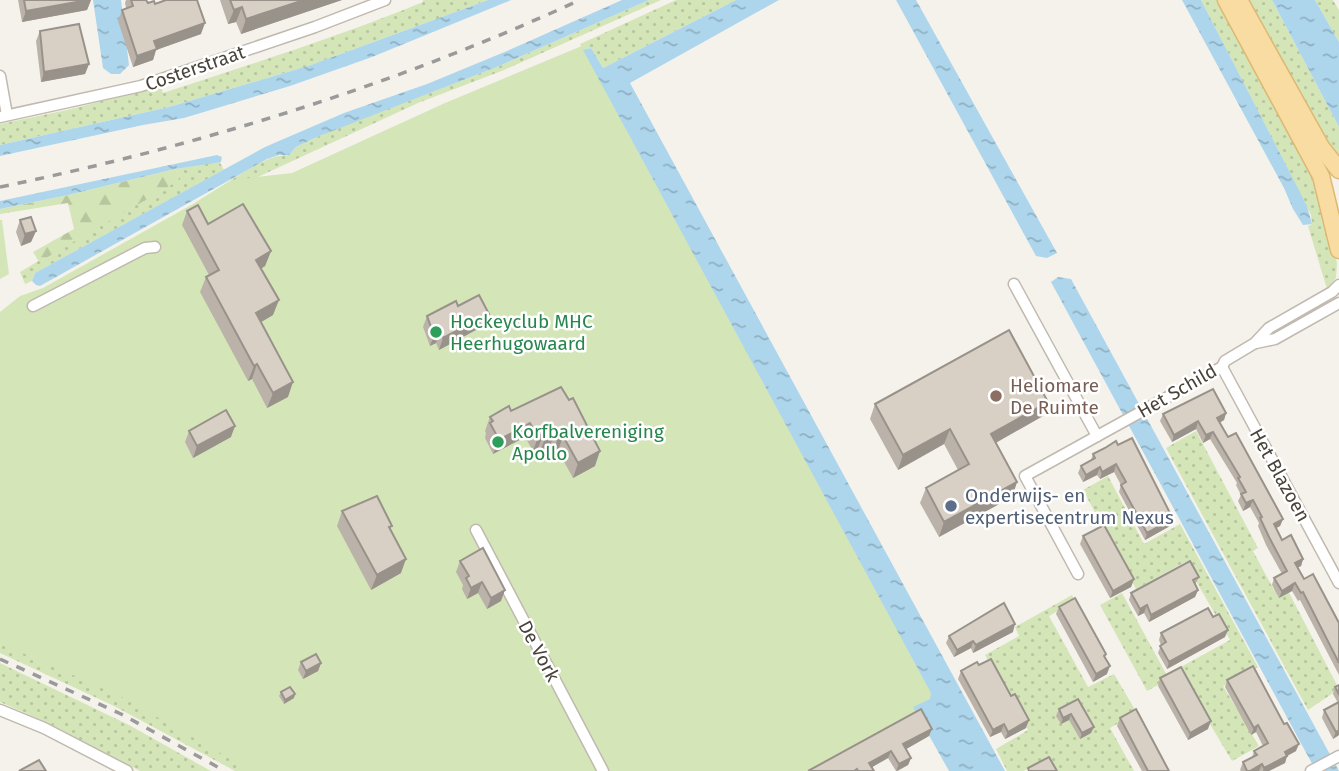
<svg xmlns="http://www.w3.org/2000/svg" width="1339" height="771" viewBox="0 0 1339 771" font-family="'Fira Sans',sans-serif">
<style>
.grass{fill:url(#grass-dots)}
.forest{fill:url(#forest-firs)}
.green{fill:#d4e6b8}
.water{fill:url(#water-ripples)}
.lines{fill:none;stroke-linecap:round;stroke-linejoin:round}
.minor-casing{stroke:#c0b9af;stroke-width:13}
.primary-casing{stroke:#deb872;stroke-width:19}
.minor{stroke:#fff;stroke-width:10}
.primary{stroke:#f9dca2;stroke-width:16}
.rail{stroke:#9a9a9a;stroke-width:3.5;stroke-dasharray:9 9;stroke-linecap:butt}
.wall{fill:#bbb3a9}
.shaded-wall{fill:#98928a}
.building{fill:#d9d0c5;stroke:#98928a;stroke-width:2}
.leisure-dot{fill:#2e9e5b;stroke:#fff;stroke-width:2.5}
.education-dot{fill:#8d6e63;stroke:#fff;stroke-width:2.5}
.service-dot{fill:#5c6f8a;stroke:#fff;stroke-width:2.5}
.labels{text-anchor:middle;dominant-baseline:central;stroke-width:5;stroke-linejoin:round;paint-order:stroke}
.street-label{font-size:19px;fill:#4a433a;stroke:#fff}
.leisure-label{font-size:19px;fill:#27864d;stroke:#fff;text-anchor:start}
.education-label{font-size:19px;fill:#785e54;stroke:#fff;text-anchor:start}
.service-label{font-size:19px;fill:#4e5e75;stroke:#fff;text-anchor:start}
</style>
<defs>
<pattern id="grass-dots" width="8" height="8" patternUnits="userSpaceOnUse" patternTransform="scale(1.75)"><rect width="8" height="8" fill="#d4e6b8"/><path d="M2 2h.1M6 6h.1" fill="none" stroke="#b8c69f" stroke-width="1.8" stroke-linecap="round"/></pattern>
<pattern id="forest-firs" width="22" height="20" patternUnits="userSpaceOnUse" patternTransform="scale(1.75)"><rect width="22" height="20" fill="#d4e6b8"/><path d="M5 1l3.5 6h-7zM16 11l3.5 6h-7z" fill="#b8c69f"/></pattern>
<pattern id="water-ripples" width="26" height="14" patternUnits="userSpaceOnUse" patternTransform="scale(1.75)"><rect width="26" height="14" fill="#add6ed"/><path d="M2 4q2-2 4 0t4 0M15 11q2-2 4 0t4 0" fill="none" stroke="#8fafc1"/></pattern>
</defs>
<rect width="100%" height="100%" fill="#f5f2ec"/>
<g class="grass">
<path d="M423 0H488L308 66 169 107 0 145V124L67 110 161 86 163 93C251 64 338 37 423 2Z"/>
<path d="M649 0H661L504 70 418 103 236 187 231 180C249 169 268 155 289 155L296 147 330 131 499 66Z"/>
<path d="M676 0H736L603 68 591 48 583 50 580 44Z"/>
<path d="M1201 0H1221L1308 157 1337 263 1336 278 1327 289 1308 226 1312 224 1311 215Z"/>
<path d="M1245 0H1272L1339 127V164Z"/>
<path d="M1315 0H1333L1339 10V42Z"/>
<path d="M219 161 224 170 35 273 32 281 25 284 20 272 180 176 175 169Z"/>
<path d="M1196 431 1258 548 1253 551 1274 590 1285 585 1339 689 1308 710 1166 448Z"/>
<path d="M1108 476 1144 544 1180 524 1258 667 1223 686 1259 746 1232 761 1177 669 1230 640 1185 562 1136 589 1083 490Z"/>
<path d="M1122 593 1169 679 1147 691 1100 605Z"/>
<path d="M1072 595 1075 601 1049 616 1088 687 1114 674 1137 713 1110 728 1134 771H1052L1045 759 1024 771H1007L996 749 1028 730 985 655 1019 636 1015 627Z"/>
<path d="M0 630 285 771H235L114 706 0 653Z"/>
<path d="M0 663 129 725 211 771H140L48 723 0 702Z"/>
</g>
<path class="forest" d="M175 169 180 176 178 181 39 262 33 252 74 229 68 203 0 214V209L68 195Z"/>
<g class="green">
<path d="M584 45 941 700 806 771H252L118 695 0 643V312L20 296 43 288 193 204 231 180 292 173 445 103Z"/>
<path d="M0 220H2L9 274 0 279Z"/>
</g>
<g class="water">
<path d="M93 0H121L129 65 120 74H111L103 68Z"/>
<path d="M488 0H511L372 57 290 86 184 118 143 125 0 156V145L169 107 308 66Z"/>
<path d="M622 0H649L499 66 317 137 296 147 289 155H279L267 159 40 286 36 285 32 281 35 273 265 147 344 113 427 84 507 51Z"/>
<path d="M736 0H779L630 83 1005 771H949L913 707 930 699 931 693 583 50 591 48 603 68Z"/>
<path d="M896 0H916L1057 253 1047 258 1036 256Z"/>
<path d="M1182 0H1201L1307 206 1312 224 1303 225 1293 209 1284 188Z"/>
<path d="M1272 0H1315L1339 42V127Z"/>
<path d="M217 155 222 157 221 162 175 169 68 195 0 209V201Z"/>
<path d="M1058 277 1071 279 1339 771H1316L1051 282Z"/>
</g>
<g class="lines">
<g class="minor-casing">
<g id="minor">
<path d="M0 76 7 115"/>
<path d="M0 117 141 86 315 27 385 0"/>
<path d="M1014 284 1097 436"/>
<path d="M33 306 145 248 155 247"/>
<path d="M1256 343 1275 339 1339 303"/>
<path d="M1222 367 1339 583"/>
<path d="M476 530 603 771"/>
<path d="M1078 574 1025 476 1222 367 1225 361 1255 343 1269 328 1332 292 1339 285"/>
<path d="M0 710 44 728 127 771"/>
<path d="M1311 771 1339 756"/>
</g>
</g>
<g class="primary-casing">
<g id="primary">
<path d="M1226 0 1321 176 1339 250"/>
<path d="M1239 0 1321 147 1339 170"/>
</g>
</g>
<use href="#minor" class="minor"/>
<use href="#primary" class="primary"/>
<g class="rail">
<path d="M0 187C199 146 395 85 580 0"/>
<path d="M0 659 121 714 225 771"/>
</g>
</g>
<g class="wall">
<path d="M18 0H91L87 10 22 22Z"/>
<path d="M126 0H146L148 3 155 4 201 34 156 50 153 60 133 67 118 21 122 10 126 8 125 3Z"/>
<path d="M220 0H342L241 34 236 22 228 24Z"/>
<path d="M40 31 89 64 85 74 41 82 36 41Z"/>
<path d="M187 211 208 224 271 251 265 266 261 269 273 315 261 322 288 397 267 408 252 379 248 381 200 292 206 277 209 275 182 225Z"/>
<path d="M20 220 36 231 31 242 21 246 16 232Z"/>
<path d="M458 306 485 325 439 350 436 343 430 346 423 327 427 316Z"/>
<path d="M561 387 595 466 573 478 558 451 553 453 550 446 540 451 538 448 533 451 525 437 493 454 485 438 486 433 485 431 490 417 511 411Z"/>
<path d="M1048 402 1043 416 996 443 1017 482 1012 497 939 537 920 503 926 488 958 470 944 444 898 470 870 419 875 404Z"/>
<path d="M1226 413 1224 420 1220 423 1228 437 1283 519 1280 526 1276 528 1282 540 1303 559 1301 566 1297 568 1304 579 1339 623V675L1300 600 1298 601 1292 591 1279 598 1272 585 1274 578 1282 574 1266 545 1258 526 1259 523 1250 507 1243 511 1238 501 1241 495 1236 485 1237 483 1210 439 1203 443 1196 429 1172 442 1160 421 1163 414Z"/>
<path d="M189 431 231 437 193 458 185 442Z"/>
<path d="M1105 448 1170 526 1145 540 1119 492 1121 485 1114 472 1100 479 1097 475 1083 482 1078 473 1081 466 1091 460 1093 454Z"/>
<path d="M342 511 392 526 390 529 401 573 371 590 337 526Z"/>
<path d="M1083 536 1134 579 1131 587 1110 598 1080 544Z"/>
<path d="M460 561 501 601 487 609 478 593 467 599 462 589 463 585 456 572Z"/>
<path d="M1199 577 1195 585 1198 590 1195 597 1149 622 1144 613 1138 616 1129 600 1131 593Z"/>
<path d="M1059 607 1106 654 1105 657 1107 674 1093 682 1056 614Z"/>
<path d="M1213 617 1225 637 1167 669 1158 653 1161 645 1159 640 1161 633Z"/>
<path d="M1013 632 973 653 971 648 954 657 946 643 949 636Z"/>
<path d="M301 662 321 663 318 671 303 679 298 670Z"/>
<path d="M979 665 1026 728 1005 739 1001 732 990 737 958 679 961 671Z"/>
<path d="M1160 678 1208 729 1188 740 1158 686Z"/>
<path d="M1227 680 1296 751 1287 756 1285 763 1269 771H1241L1240 770 1243 762 1252 758 1254 751 1263 746 1256 732 1251 735 1225 687Z"/>
<path d="M1339 685V735L1333 739 1322 718 1324 710 1338 703 1333 694 1335 687Z"/>
<path d="M281 692 294 698 284 704 279 696Z"/>
<path d="M1078 699 1091 733 1080 739 1069 720 1061 724 1056 716 1059 709Z"/>
<path d="M1120 718 1169 771H1142L1117 726Z"/>
<path d="M929 736 906 749 911 758 908 765 898 771H896L888 758 872 767 874 771H808Z"/>
</g>
<g class="shaded-wall">
<path d="M88 0H91L87 10 22 22 26 11Z"/>
<path d="M304 0H342L241 34 246 19Z"/>
<path d="M242 7 236 22 228 24 234 10Z"/>
<path d="M205 23 201 34 156 50 153 60 133 67 137 56 154 41Z"/>
<path d="M89 64 85 74 41 82 44 72Z"/>
<path d="M36 231 31 242 21 246 25 234Z"/>
<path d="M271 251 265 266 250 275 256 260Z"/>
<path d="M279 300 273 315 251 328 256 313Z"/>
<path d="M489 314 485 325 439 350 443 338Z"/>
<path d="M440 332 436 343 430 346 434 335Z"/>
<path d="M257 364 252 379 248 381 254 366Z"/>
<path d="M293 382 288 397 267 408 273 393Z"/>
<path d="M1048 402 1043 416 986 448 991 434Z"/>
<path d="M1226 413 1224 420 1214 425 1217 418Z"/>
<path d="M1198 421 1196 429 1172 442 1174 435Z"/>
<path d="M530 423 525 437 493 454 499 440Z"/>
<path d="M235 426 231 437 193 458 197 446Z"/>
<path d="M950 429 944 444 898 470 903 455Z"/>
<path d="M555 431 550 446 540 451 546 436Z"/>
<path d="M1213 432 1210 439 1203 443 1206 435Z"/>
<path d="M544 433 538 448 533 451 538 437Z"/>
<path d="M563 436 558 451 553 453 558 438Z"/>
<path d="M600 451 595 466 573 478 578 463Z"/>
<path d="M1116 464 1114 472 1100 479 1102 472Z"/>
<path d="M1100 467 1097 475 1083 482 1086 475Z"/>
<path d="M1017 482 1012 497 939 537 944 522Z"/>
<path d="M1253 500 1250 507 1243 511 1246 503Z"/>
<path d="M1173 519 1170 526 1145 540 1147 533Z"/>
<path d="M1283 519 1280 526 1271 531 1274 524Z"/>
<path d="M406 559 401 573 371 590 377 575Z"/>
<path d="M1303 559 1301 566 1292 570 1295 563Z"/>
<path d="M1134 579 1131 587 1110 598 1113 591Z"/>
<path d="M482 582 478 593 467 599 471 588Z"/>
<path d="M1295 583 1292 591 1279 598 1282 591Z"/>
<path d="M505 590 501 601 487 609 491 598Z"/>
<path d="M1198 590 1195 597 1149 622 1151 615Z"/>
<path d="M1147 605 1144 613 1138 616 1140 609Z"/>
<path d="M1015 624 1013 632 973 653 976 645Z"/>
<path d="M1228 630 1225 637 1167 669 1169 662Z"/>
<path d="M973 641 971 648 954 657 957 650Z"/>
<path d="M321 663 318 671 303 679 306 671Z"/>
<path d="M1110 666 1107 674 1093 682 1096 674Z"/>
<path d="M295 694 294 698 284 704 285 700Z"/>
<path d="M1071 714 1069 720 1061 724 1063 718Z"/>
<path d="M1029 720 1026 728 1005 739 1008 732Z"/>
<path d="M1211 721 1208 729 1188 740 1190 733Z"/>
<path d="M1004 724 1001 732 990 737 993 730Z"/>
<path d="M1258 725 1256 732 1251 735 1254 728Z"/>
<path d="M1094 727 1091 733 1080 739 1082 733Z"/>
<path d="M932 729 929 736 901 752 903 744Z"/>
<path d="M1339 730V735L1333 739 1336 732Z"/>
<path d="M1299 744 1296 751 1287 756 1285 763 1269 771H1263L1264 768 1285 752Z"/>
<path d="M891 751 888 758 867 770 869 763Z"/>
<path d="M911 758 908 765 896 771 899 764Z"/>
<path d="M1262 764 1259 771H1250Z"/>
</g>
<g class="building">
<path d="M24 0H88L26 11Z"/>
<path d="M131 0H146L148 3 154 1 155 4 166 0H197L205 23 154 41 157 49 137 56 122 10 133 6Z"/>
<path d="M230 0H304L246 19 242 7 234 10Z"/>
<path d="M79 24 89 64 44 72 40 31Z"/>
<path d="M243 204 271 251 256 260 279 300 256 313 293 382 273 393 257 364 254 366 206 277 219 270 187 211 198 205 208 224Z"/>
<path d="M31 217 36 231 25 234 20 220Z"/>
<path d="M479 295 489 314 443 338 440 332 434 335 427 316 456 301 458 306Z"/>
<path d="M1009 330 1048 402 991 434 1017 482 944 522 926 488 969 464 950 429 903 455 875 404Z"/>
<path d="M561 387 569 400 573 398 600 451 578 463 563 436 558 438 555 431 546 436 544 433 538 437 530 423 499 440 490 423 493 421 490 417 509 406 511 411Z"/>
<path d="M1213 389 1226 413 1217 418 1228 437 1236 433 1283 519 1274 524 1282 540 1291 535 1303 559 1295 563 1304 579 1313 574 1339 623V663L1303 592 1301 593 1295 583 1282 591 1274 578 1287 571 1269 537 1260 518 1262 517 1253 500 1246 503 1241 494 1246 492 1238 478 1240 477 1213 432 1206 435 1198 421 1174 435 1163 414Z"/>
<path d="M226 410 235 426 197 446 189 431Z"/>
<path d="M1132 438 1173 519 1147 533 1121 485 1126 482 1116 464 1102 472 1100 467 1086 475 1081 466 1095 458 1093 454 1105 448 1116 441 1118 445Z"/>
<path d="M377 496 392 526 389 527 406 559 377 575 342 511Z"/>
<path d="M1104 525 1134 579 1113 591 1083 536Z"/>
<path d="M483 548 505 590 491 598 482 582 471 588 466 578 469 576 460 561Z"/>
<path d="M1190 561 1199 577 1193 580 1198 590 1151 615 1147 605 1140 609 1131 593Z"/>
<path d="M1075 598 1106 654 1104 656 1110 666 1096 674 1059 607Z"/>
<path d="M1004 603 1015 624 976 645 973 641 957 650 949 636Z"/>
<path d="M1208 608 1213 617 1219 614 1228 630 1169 662 1160 646 1166 642 1161 633Z"/>
<path d="M316 654 321 663 306 671 301 662Z"/>
<path d="M991 659 1011 696 1015 694 1029 720 1008 732 1004 724 993 730 961 671 977 662 979 665Z"/>
<path d="M1253 666 1284 724 1287 723 1299 744 1285 752 1287 756 1264 768 1262 764 1250 771H1247L1243 762 1257 755 1254 751 1268 743 1258 725 1254 728 1227 680Z"/>
<path d="M1181 667 1211 721 1190 733 1160 678Z"/>
<path d="M1339 685V694L1335 687Z"/>
<path d="M290 687 295 694 285 700 281 692Z"/>
<path d="M1078 699 1094 727 1082 733 1071 714 1063 718 1059 709Z"/>
<path d="M1339 702V730L1336 732 1324 710Z"/>
<path d="M921 709 932 729 903 744 911 758 899 764 891 751 869 763 874 771H858L857 769 854 771H808Z"/>
<path d="M1136 709 1169 771H1148L1120 718Z"/>
<path d="M1049 757 1057 771H1029L1028 768Z"/>
<path d="M39 760 46 771H19Z"/>
</g>
<g class="leisure-dot">
<circle cx="436" cy="332" r="7"/>
<circle cx="498" cy="442" r="7"/>
</g>
<circle class="education-dot" cx="996" cy="396" r="7"/>
<circle class="service-dot" cx="951" cy="506" r="7"/>
<g class="labels">
<g class="street-label">
<text transform="translate(195 68) rotate(-19)">Costerstraat</text>
<text transform="translate(1177 391) rotate(-30)">Het Schild</text>
<text transform="translate(1280 475) rotate(61)">Het Blazoen</text>
<text transform="translate(539 651) rotate(62)">De Vork</text>
</g>
<g class="leisure-label">
<text x="450" y="321">Hockeyclub MHC<tspan x="450" dy="22">Heerhugowaard</tspan></text>
<text x="512" y="431">Korfbalvereniging<tspan x="512" dy="22">Apollo</tspan></text>
</g>
<g class="education-label">
<text x="1010" y="385">Heliomare<tspan x="1010" dy="22">De Ruimte</tspan></text>
</g>
<g class="service-label">
<text x="965" y="495">Onderwijs- en<tspan x="965" dy="22">expertisecentrum Nexus</tspan></text>
</g>
</g>
</svg>
